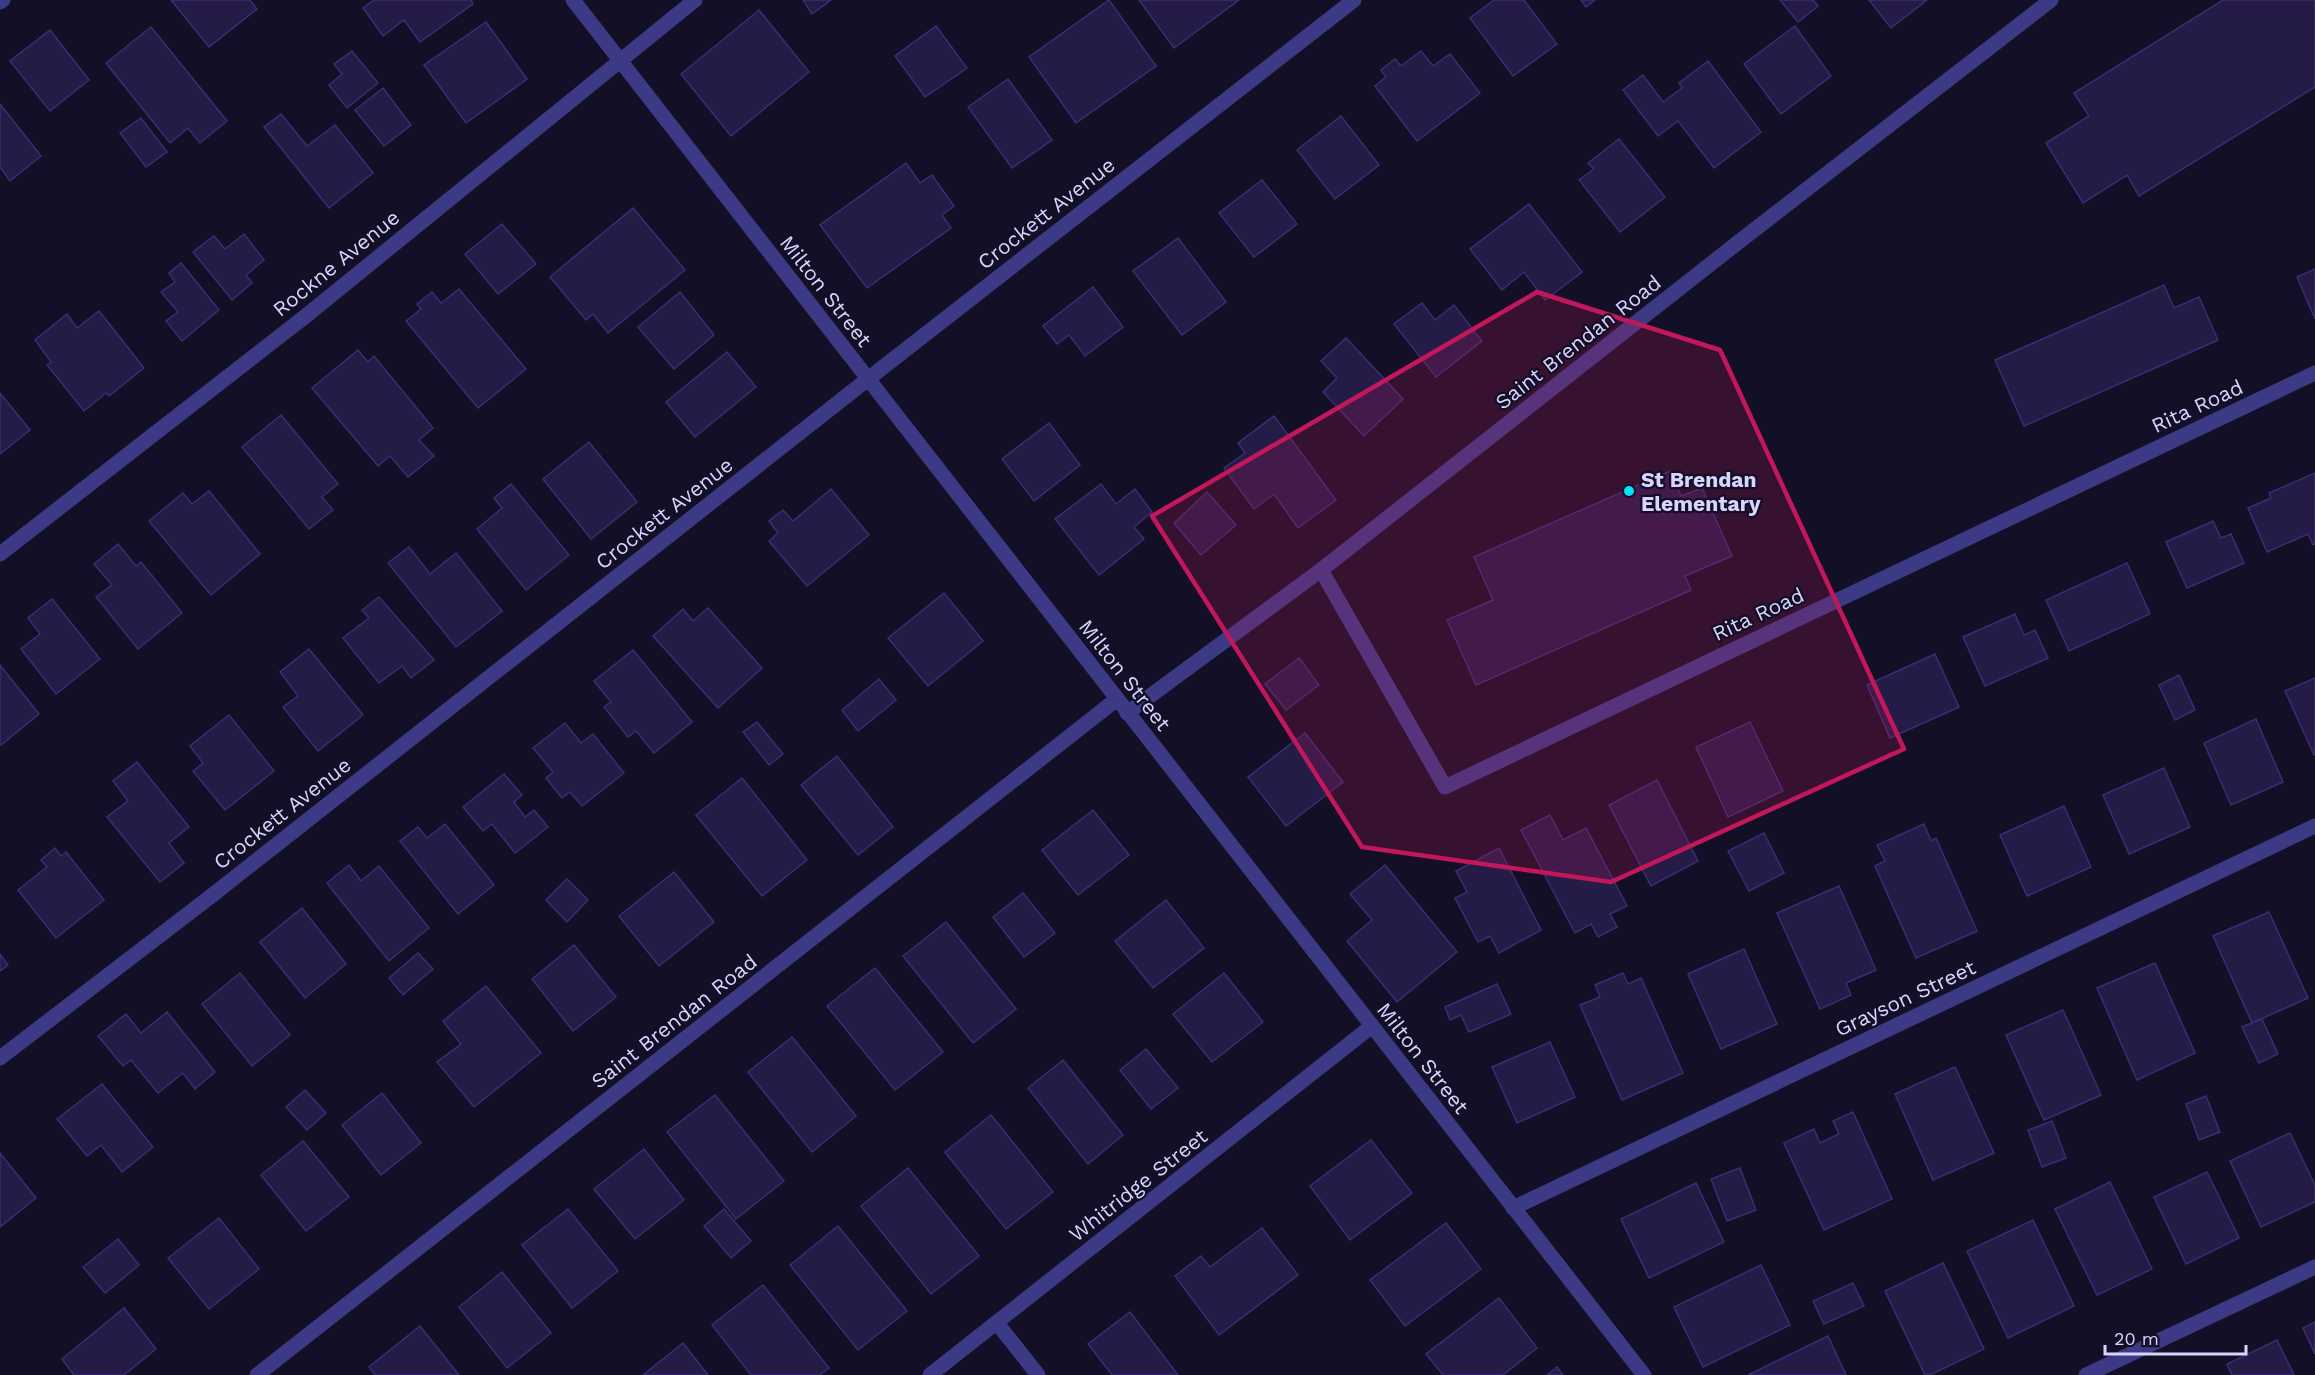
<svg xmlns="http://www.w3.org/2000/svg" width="2315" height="1375" viewBox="0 0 2315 1375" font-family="'Work Sans',sans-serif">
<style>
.building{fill:#241b47;stroke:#3b2d73;stroke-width:1.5}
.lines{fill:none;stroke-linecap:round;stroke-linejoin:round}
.street{stroke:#3d3a85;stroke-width:15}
.marked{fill:#c2185b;fill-opacity:0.2;stroke:#c2185b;stroke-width:4.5;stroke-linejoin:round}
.poi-dot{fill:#00e5ff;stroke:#130f26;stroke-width:2}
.labels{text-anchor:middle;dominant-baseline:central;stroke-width:4.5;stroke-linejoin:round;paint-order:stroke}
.street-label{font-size:21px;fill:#d9d4ff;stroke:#130f26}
.poi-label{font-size:21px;font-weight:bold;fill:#d9d4ff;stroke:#130f26;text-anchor:start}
</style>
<rect width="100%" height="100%" fill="#130f26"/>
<g class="building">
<path d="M171 0H250L257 9 209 47Z"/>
<path d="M374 0H471L473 4 420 42 404 20 383 36 363 8Z"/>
<path d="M803 0H831L812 14Z"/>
<path d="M1109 0 1156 66 1076 123 1029 57Z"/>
<path d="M1139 0H1239L1174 48Z"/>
<path d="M1494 0H1524L1557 44 1513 76 1470 18Z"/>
<path d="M1581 0H1595L1586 7Z"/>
<path d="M1780 0H1813L1818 6 1798 22Z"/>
<path d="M1869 0H1927L1891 28Z"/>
<path d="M2223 0H2315V87L2139 196 2127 175 2083 203 2046 143 2089 116 2074 93Z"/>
<path d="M759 10 809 72 731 136 681 74Z"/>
<path d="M486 22 527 79 466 123 424 65Z"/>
<path d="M936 26 967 68 925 97 895 56Z"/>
<path d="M1795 26 1831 76 1781 114 1744 64Z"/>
<path d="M151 27 227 121 200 143 188 128 170 143 106 63Z"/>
<path d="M50 30 89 80 50 111 10 61Z"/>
<path d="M352 51 378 83 347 108 329 85 342 74 334 64Z"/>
<path d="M1421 51 1433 66 1450 54 1480 93 1417 141 1375 86 1386 77 1381 70 1395 59 1401 66Z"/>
<path d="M1708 61 1761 132 1714 168 1678 121 1658 136 1623 90 1643 75 1663 102 1682 88 1679 83Z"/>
<path d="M1008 79 1052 140 1012 168 968 107Z"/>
<path d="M383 88 411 125 384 146 355 110Z"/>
<path d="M0 104 41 156 10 181 0 167Z"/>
<path d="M281 114 307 146 335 125 373 173 329 208 264 127Z"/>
<path d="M1341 116 1379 165 1335 199 1297 150Z"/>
<path d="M141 118 167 152 146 167 120 133Z"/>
<path d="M1619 139 1665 197 1620 232 1579 180 1594 169 1588 163Z"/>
<path d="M906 163 920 183 932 175 954 206 942 215 951 228 867 288 820 225Z"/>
<path d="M1262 180 1297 224 1254 257 1219 213Z"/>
<path d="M1529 204 1582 272 1545 300 1524 272 1502 290 1470 249Z"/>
<path d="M633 208 685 270 608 333 593 314 586 320 550 277Z"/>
<path d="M502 224 536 264 498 294 465 254Z"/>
<path d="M244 234 264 260 246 275 252 283 232 300 193 252 214 236 225 249Z"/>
<path d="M1178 238 1226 302 1182 335 1133 271Z"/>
<path d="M181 263 219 310 182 341 166 321 178 312 161 292 175 282 169 273Z"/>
<path d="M2315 269V319L2297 277Z"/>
<path d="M2164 285 2174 308 2199 297 2218 340 2024 426 1995 360Z"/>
<path d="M1093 287 1123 327 1085 356 1069 335 1057 344 1043 326Z"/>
<path d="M459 289 526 369 478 408 406 321 421 309 417 304 432 292 441 303Z"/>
<path d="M680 292 714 335 674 369 638 327Z"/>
<path d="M1422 303 1435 320 1454 305 1482 341 1436 377 1394 324Z"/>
<path d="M99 311 144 368 109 396 106 393 84 411 47 365 51 362 35 340 67 314 77 328Z"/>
<path d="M1346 338 1403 399 1364 436 1323 392 1337 378 1321 361Z"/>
<path d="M358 350 368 362 374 356 433 428 419 440 434 456 408 477 390 456 378 466 312 388Z"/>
<path d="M727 352 756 387 695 437 666 402Z"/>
<path d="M0 393 30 430 0 454Z"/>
<path d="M281 415 338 484 322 497 333 510 309 529 242 447Z"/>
<path d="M1274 416 1336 500 1298 528 1274 494 1254 509 1224 468 1245 453 1238 443Z"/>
<path d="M1049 423 1080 465 1034 501 1002 459Z"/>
<path d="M589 442 637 502 591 539 543 479Z"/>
<path d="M1670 471 1681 496 1702 488 1732 556 1685 576 1691 590 1476 685 1447 620 1493 600 1474 557Z"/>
<path d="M2315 473V544L2313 545 2308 534 2267 552 2248 508 2271 498 2269 493Z"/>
<path d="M511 484 569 555 526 590 477 529 502 508 494 498Z"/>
<path d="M1101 484 1116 504 1135 489 1152 512 1134 527 1144 539 1099 575 1055 519Z"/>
<path d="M831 489 869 535 807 586 769 541 778 533 769 521 783 510 793 521Z"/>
<path d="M209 491 260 554 211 595 149 521 183 493 192 504Z"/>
<path d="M1207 492 1236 525 1201 555 1174 523Z"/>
<path d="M2213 521 2221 538 2231 534 2244 563 2187 588 2166 542Z"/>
<path d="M118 544 136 566 141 562 182 613 138 649 96 597 112 585 94 564Z"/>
<path d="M409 547 430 574 456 553 502 611 456 647 388 563Z"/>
<path d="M2127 563 2150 614 2069 651 2046 600Z"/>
<path d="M944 593 983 641 928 686 888 638Z"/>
<path d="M379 597 434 660 411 678 402 666 379 683 343 638 369 618 362 610Z"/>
<path d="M52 599 100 659 56 694 21 649 40 634 28 618Z"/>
<path d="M708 608 762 668 718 708 653 636 683 609 693 621Z"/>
<path d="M2015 614 2024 635 2035 630 2048 658 1985 686 1963 637Z"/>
<path d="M309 649 363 715 318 751 283 707 298 696 280 672Z"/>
<path d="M633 650 692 722 654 753 636 731 628 737 604 707 611 702 594 681Z"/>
<path d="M1935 654 1959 707 1890 738 1867 685Z"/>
<path d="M1299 658 1319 685 1286 710 1265 684Z"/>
<path d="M0 665 39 714 1 745 0 743Z"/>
<path d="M2179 675 2195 710 2175 720 2159 685Z"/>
<path d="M2315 678V755H2314L2285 691Z"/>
<path d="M879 679 896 700 858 731 842 710Z"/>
<path d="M229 715 274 771 225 810 193 771 203 763 190 746Z"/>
<path d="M2256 719 2283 782 2231 805 2204 743Z"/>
<path d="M757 722 783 754 769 765 743 732Z"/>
<path d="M1750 722 1783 791 1728 817 1696 747Z"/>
<path d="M565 723 581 743 593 734 624 773 582 806 570 792 562 798 546 778 553 772 533 748Z"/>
<path d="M1305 733 1343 782 1286 826 1248 777Z"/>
<path d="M837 756 893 827 858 855 801 785Z"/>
<path d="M137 762 189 827 169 843 184 863 160 882 107 817 128 801 113 781Z"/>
<path d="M2164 768 2190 827 2129 854 2103 795Z"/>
<path d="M504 774 522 795 514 802 525 817 534 810 548 827 515 853 492 824 483 831 463 807Z"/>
<path d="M742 778 807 860 762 896 696 815Z"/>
<path d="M1657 780 1698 861 1651 886 1609 805Z"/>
<path d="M2064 806 2091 867 2027 896 2000 835Z"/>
<path d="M1093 810 1129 855 1078 895 1042 850Z"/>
<path d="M1550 815 1563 840 1586 828 1627 906 1610 914 1617 927 1598 937 1591 924 1575 933 1521 830Z"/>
<path d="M445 824 494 885 458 914 400 841 418 827 427 838Z"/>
<path d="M1924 824 1931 841 1936 838 1977 931 1916 958 1875 866 1885 861 1877 845Z"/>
<path d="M1764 833 1784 873 1749 891 1728 851Z"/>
<path d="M55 848 61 856 66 852 104 900 56 938 18 890 47 867 41 860Z"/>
<path d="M1499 848 1541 930 1499 953 1490 936 1478 942 1455 898 1467 892 1456 871Z"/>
<path d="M349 865 361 881 379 866 429 928 389 961 327 883Z"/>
<path d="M1385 865 1457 952 1397 1002 1347 941 1372 920 1350 894Z"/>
<path d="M674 872 714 922 659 966 619 916Z"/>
<path d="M567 879 588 900 567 922 546 900Z"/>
<path d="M1839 886 1876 970 1846 983 1851 995 1820 1009 1777 913Z"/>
<path d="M1023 893 1055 933 1024 957 993 917Z"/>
<path d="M1166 900 1204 948 1153 988 1115 941Z"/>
<path d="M302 908 346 964 305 998 260 942Z"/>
<path d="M2269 912 2308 998 2252 1023 2213 936Z"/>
<path d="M946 922 1016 1009 973 1043 903 956Z"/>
<path d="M574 945 616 997 573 1031 532 979Z"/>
<path d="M1744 949 1777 1024 1721 1049 1688 974Z"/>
<path d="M418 953 433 969 403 995 389 978Z"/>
<path d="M0 954 8 965 0 971Z"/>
<path d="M2155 963 2195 1053 2137 1080 2097 988Z"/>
<path d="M875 968 943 1052 895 1090 827 1006Z"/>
<path d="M240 973 290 1035 252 1066 202 1004Z"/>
<path d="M1224 973 1263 1022 1212 1062 1173 1014Z"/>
<path d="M1623 973 1628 984 1641 978 1683 1073 1622 1100 1580 1005 1600 997 1595 985Z"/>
<path d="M1497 984 1511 1014 1469 1032 1461 1015 1450 1020 1445 1007Z"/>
<path d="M486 986 541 1053 474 1107 437 1062 461 1044 443 1021Z"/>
<path d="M2063 1010 2101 1095 2044 1120 2006 1035Z"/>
<path d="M167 1012 215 1072 195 1089 183 1073 158 1093 131 1060 123 1066 98 1036 126 1014 141 1033Z"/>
<path d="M2262 1019 2278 1054 2259 1063 2242 1027Z"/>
<path d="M792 1037 856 1116 812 1152 748 1072Z"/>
<path d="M1550 1042 1575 1097 1517 1123 1492 1067Z"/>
<path d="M1146 1049 1178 1088 1151 1109 1120 1070Z"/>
<path d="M1063 1060 1123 1135 1088 1164 1028 1088Z"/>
<path d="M1955 1067 1994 1153 1933 1180 1895 1094Z"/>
<path d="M102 1084 153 1147 122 1172 101 1145 87 1156 57 1119Z"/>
<path d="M305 1090 326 1113 307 1130 286 1107Z"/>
<path d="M382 1093 421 1143 381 1175 342 1125Z"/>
<path d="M715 1095 784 1181 736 1219 667 1132Z"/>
<path d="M2206 1096 2220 1132 2199 1140 2186 1104Z"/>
<path d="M1853 1112 1892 1199 1824 1230 1784 1143 1814 1129 1820 1143 1839 1134 1833 1121Z"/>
<path d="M991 1115 1053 1192 1006 1229 945 1152Z"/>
<path d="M2052 1121 2066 1158 2042 1167 2028 1130Z"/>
<path d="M2290 1133 2315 1185V1202L2261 1227 2230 1161Z"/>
<path d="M1371 1140 1412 1193 1350 1240 1310 1186Z"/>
<path d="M303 1141 349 1197 306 1231 261 1175Z"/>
<path d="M644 1149 684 1200 635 1239 594 1189Z"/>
<path d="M0 1153 36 1198 0 1227Z"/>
<path d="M908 1168 979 1256 931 1294 861 1206Z"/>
<path d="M1740 1168 1756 1210 1727 1221 1711 1179Z"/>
<path d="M2207 1172 2239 1238 2186 1264 2154 1197Z"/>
<path d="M2110 1182 2152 1269 2097 1295 2055 1209Z"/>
<path d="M1696 1183 1724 1242 1649 1278 1621 1219Z"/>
<path d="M568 1209 618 1271 572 1308 522 1245Z"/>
<path d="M724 1209 751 1241 731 1258 704 1226Z"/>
<path d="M219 1218 259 1269 209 1309 168 1258Z"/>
<path d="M2033 1220 2074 1306 2008 1338 1967 1251Z"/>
<path d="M1446 1223 1481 1269 1405 1326 1370 1280Z"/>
<path d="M838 1226 907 1311 858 1350 790 1265Z"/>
<path d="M1262 1228 1298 1275 1219 1335 1175 1276 1201 1256 1210 1267Z"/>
<path d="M118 1239 139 1265 105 1293 83 1267Z"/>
<path d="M1943 1263 1984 1349 1930 1375H1925L1885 1291Z"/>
<path d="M1761 1265 1790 1325 1703 1367 1674 1307Z"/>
<path d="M502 1272 551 1333 507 1368 459 1307Z"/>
<path d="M1853 1283 1864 1306 1824 1324 1813 1301Z"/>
<path d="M763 1285 829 1368 820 1375H751L712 1325Z"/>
<path d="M1499 1298 1537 1348 1503 1375H1443L1426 1354Z"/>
<path d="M124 1308 156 1349 124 1375H74L62 1359Z"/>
<path d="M1130 1312 1178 1375H1112L1088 1344Z"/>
<path d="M2315 1322V1354L2303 1328Z"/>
<path d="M420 1326 459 1375H375L369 1367Z"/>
<path d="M1828 1336 1846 1375H1748Z"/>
<path d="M2277 1340 2294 1375H2232L2227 1364Z"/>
<path d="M683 1343 708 1375H643Z"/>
<path d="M1557 1367 1563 1375H1547Z"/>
</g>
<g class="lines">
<g class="street">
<path d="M573 0 1644 1375"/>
<path d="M0 2 3 0"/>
<path d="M0 554 307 315 695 0"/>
<path d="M1321 570 1445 787 2315 373"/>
<path d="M1127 713 1321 570 1745 237 2051 0"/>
<path d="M0 1058 210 897 868 379 1354 0"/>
<path d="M1513 1208 2315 826"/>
<path d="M997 1323 1038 1375"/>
<path d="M257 1375 1117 699"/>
<path d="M930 1375 1372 1026"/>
<path d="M2086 1375 2315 1267"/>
</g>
</g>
<path class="marked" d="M1537 292 1720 350 1904 749 1611 882 1362 847 1152 516Z"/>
<circle class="poi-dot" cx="1629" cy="491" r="6"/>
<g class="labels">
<g class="street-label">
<text transform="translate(1046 213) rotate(-38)">Crockett Avenue</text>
<text transform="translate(336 263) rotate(-39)">Rockne Avenue</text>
<text transform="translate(826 291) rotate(52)">Milton Street</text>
<text transform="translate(1578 342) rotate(-38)">Saint Brendan Road</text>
<text transform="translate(2197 406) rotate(-25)">Rita Road</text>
<text transform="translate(664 513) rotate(-38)">Crockett Avenue</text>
<text transform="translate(1758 614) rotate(-25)">Rita Road</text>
<text transform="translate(1125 675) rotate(52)">Milton Street</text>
<text transform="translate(282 813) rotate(-38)">Crockett Avenue</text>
<text transform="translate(1905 998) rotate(-25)">Grayson Street</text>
<text transform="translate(674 1021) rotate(-38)">Saint Brendan Road</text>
<text transform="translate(1423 1058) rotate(52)">Milton Street</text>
<text transform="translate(1138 1185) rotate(-38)">Whitridge Street</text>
</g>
<g class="poi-label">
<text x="1641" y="479">St Brendan<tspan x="1641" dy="24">Elementary</tspan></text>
</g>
</g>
<path d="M2105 1345v9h141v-9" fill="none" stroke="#d9d4ff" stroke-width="3"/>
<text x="2114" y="1345" font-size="18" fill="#d9d4ff" stroke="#130f26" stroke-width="4.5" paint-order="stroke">20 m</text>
</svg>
